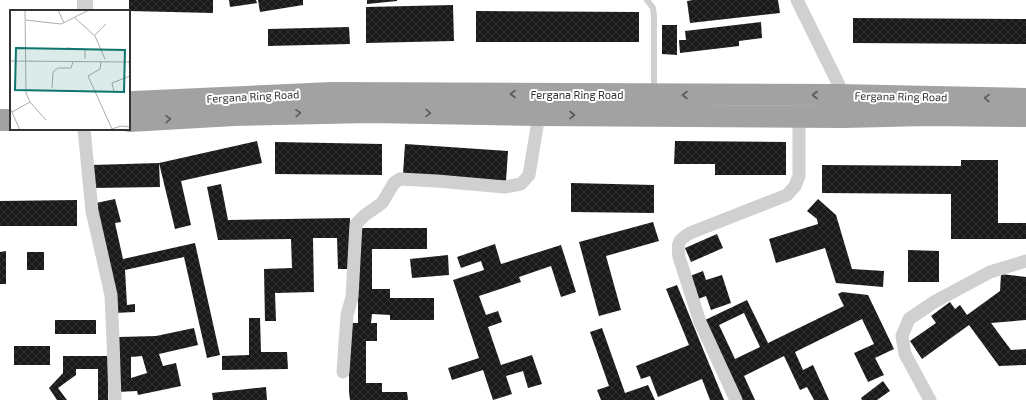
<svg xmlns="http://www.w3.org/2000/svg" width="1026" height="400" viewBox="0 0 1026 400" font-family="'Exo 2',sans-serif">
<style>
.building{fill:url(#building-cross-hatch);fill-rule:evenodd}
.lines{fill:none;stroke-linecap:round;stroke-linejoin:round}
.service{stroke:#d0d0d0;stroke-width:6}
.minor{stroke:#d0d0d0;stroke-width:13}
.tertiary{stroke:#d0d0d0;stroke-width:16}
.trunk{stroke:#a2a2a2;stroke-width:22}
.oneway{stroke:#5a5a5a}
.labels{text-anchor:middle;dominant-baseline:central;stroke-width:4;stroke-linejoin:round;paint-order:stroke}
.street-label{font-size:11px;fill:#333;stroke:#fff}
.inset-road{fill:none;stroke:#adadad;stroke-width:1}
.view{fill:#0f766e;fill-opacity:0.15;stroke:#0f766e;stroke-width:2}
.inset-edge{fill:none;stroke:#333;stroke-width:2}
</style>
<defs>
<pattern id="building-cross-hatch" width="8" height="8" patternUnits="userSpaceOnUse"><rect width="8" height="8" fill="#1a1a1a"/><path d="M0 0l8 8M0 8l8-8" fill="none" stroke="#333"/></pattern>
</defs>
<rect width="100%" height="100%" fill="#fff"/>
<g class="building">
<path d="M129 0H213V13L129 11Z"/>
<path d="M229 0H256L257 3 230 7Z"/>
<path d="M258 0H303V5L260 12Z"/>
<path d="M367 0H397V1L367 4Z"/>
<path d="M693 0H778L780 13 690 23 687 1Z"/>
<path d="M453 5 454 41 366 43V7Z"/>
<path d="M476 11 639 12V42H476Z"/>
<path d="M853 18 1026 19V44L853 43Z"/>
<path d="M761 22 762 38 739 41V46L680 53 679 40H686L685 31Z"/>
<path d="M662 25H677V55L662 54Z"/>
<path d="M349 27 350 44 268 46V29Z"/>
<path d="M257 141 262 163 181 181 191 225 175 229 159 163Z"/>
<path d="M675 141 786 142V175H715V164H674Z"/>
<path d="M275 142 382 144V175L275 174Z"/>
<path d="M405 144 508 151 506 181 403 174Z"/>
<path d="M961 160H998V223H1026V239H951V194L822 193V165L961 166Z"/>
<path d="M159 163 160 187 92 188V165Z"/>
<path d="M571 183 654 185V213L571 212Z"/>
<path d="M221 184 228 220 350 218 351 269H338L337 238H313L314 292 275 293 276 321H265L264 269 292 268 291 239 218 240 207 187Z"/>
<path d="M115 199 121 222 115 223 123 259 195 243 220 355 207 358 184 257 125 270 127 305 135 304V312L114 313 96 203Z"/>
<path d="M818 199 836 215 852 269 884 271 883 287 836 283 825 248 776 263 769 239 818 224 817 219 807 211Z"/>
<path d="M77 200V226H0V201Z"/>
<path d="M653 222 659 241 606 256 621 310 599 316 579 242Z"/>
<path d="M358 228H427V249H372V289H390V298H434V320H390V315L372 314 371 323H377V341H366V383H382V392H407L408 400H350L349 392V323H358Z"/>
<path d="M717 234 723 248 691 262 685 248Z"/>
<path d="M495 244 501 264 561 245 576 292 561 297 551 266 519 277 521 282 479 296 486 315 498 311 502 322 488 327 501 365 532 355 542 384 528 388 523 371 506 376 512 394 493 400 483 370 452 380 448 368 479 358 453 280 484 270 481 261 461 268 457 257Z"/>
<path d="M908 250 939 251V282H908Z"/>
<path d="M6 251V284H0V252Z"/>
<rect x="27" y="252" width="17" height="18"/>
<path d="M448 255 449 275 412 278 410 259Z"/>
<path d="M703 271 706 280 722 275 731 303 711 310 706 296 698 299 690 276Z"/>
<path d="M1001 274 1026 277V320L991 323 1011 350 1026 349V365L999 366 969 325 922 359 910 341 936 323 931 316 950 302 955 309 960 305 967 315 1000 291Z"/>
<path d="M677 285 705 354 724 400H710L702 379 658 397 650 376 641 379 636 366 689 345 666 289Z"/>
<path d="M842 292 868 295 894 349 875 358 884 375 868 382 854 353 874 344 862 319 795 352 803 370 813 365 829 400H814L807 387 800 390 784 356 744 376 755 400H741L703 321 747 300 768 343 844 306 838 294ZM744 313 760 347 735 359 719 325Z"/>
<path d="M249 318H260L261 352H287L288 369 222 370V356L249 355Z"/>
<rect x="55" y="320" width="41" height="14"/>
<path d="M194 328 198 345 159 354 163 366 176 363 181 386 138 395 137 391 117 392 119 337 156 336ZM142 356 147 373 131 378V357Z"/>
<path d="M602 328 625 393 648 385 655 400H601L597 390 609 386 590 332Z"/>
<rect x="14" y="346" width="36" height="19"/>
<path d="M63 356H108V400H98V369H76V375L58 388 67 400H57L49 388 63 373Z"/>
<path d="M883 381 890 391 877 400H862L861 398Z"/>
<path d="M266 387 267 400H213L212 393Z"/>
</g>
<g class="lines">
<path class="service" d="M647 0 653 8 654 16V91"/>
<g class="minor">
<path d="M797 0 839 85V95"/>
<path d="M84 129 92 211 111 295 113 340 115 400"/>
<path d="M343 372 347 315 352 297 356 224 365 215 382 203 394 183 400 179 437 181 505 187 521 184 529 175 539 115"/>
<path d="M736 400 700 322 679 257C677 243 678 240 690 233L787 195 795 186 799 176V116"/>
<path d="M930 400 905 354 902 336 909 319 934 302 990 272 1026 261"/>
</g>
<path class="tertiary" d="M85 11V0"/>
<g class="trunk">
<path d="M129 103 133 102 332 93 839 95 1026 99"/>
<path d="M0 120H11"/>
<path d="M129 121 234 115 371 112 539 115 844 117 926 115 1026 116"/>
</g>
</g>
<defs><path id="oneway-chevron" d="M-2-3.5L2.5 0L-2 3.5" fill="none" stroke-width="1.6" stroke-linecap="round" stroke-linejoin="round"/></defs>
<g class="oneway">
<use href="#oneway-chevron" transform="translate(513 94) rotate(-180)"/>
<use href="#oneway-chevron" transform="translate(685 95) rotate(-180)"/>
<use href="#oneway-chevron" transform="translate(815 95) rotate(-180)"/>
<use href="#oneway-chevron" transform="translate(987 98) rotate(-179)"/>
<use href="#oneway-chevron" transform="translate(298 113) rotate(-1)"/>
<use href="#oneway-chevron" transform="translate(428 113) rotate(1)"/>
<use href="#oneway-chevron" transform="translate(572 115)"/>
<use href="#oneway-chevron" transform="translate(168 119) rotate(-3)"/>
</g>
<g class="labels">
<g class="street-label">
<text x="577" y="94">Fergana Ring Road</text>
<text transform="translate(253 96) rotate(-3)">Fergana Ring Road</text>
<text transform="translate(901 96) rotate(1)">Fergana Ring Road</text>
</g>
</g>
<g transform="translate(10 10)">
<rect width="120" height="120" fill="#fff"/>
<path class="inset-road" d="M15 0 16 83 20 92 36 110M48 0 54 13M65 8 85 26 95 49M15 10 51 14 79 0M85 25 96 14M56 38 75 39V49M0 51 120 52M119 51 120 63M91 52 90 59 78 66 102 119M42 78 43 62 48 58H61L63 52M104 82 102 73 120 66M0 98 10 120M2 102 20 92M102 119 111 116 120 117"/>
<path class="view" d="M6 38 115 40 114 82 5 80Z"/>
<rect width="120" height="120" class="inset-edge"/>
</g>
</svg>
